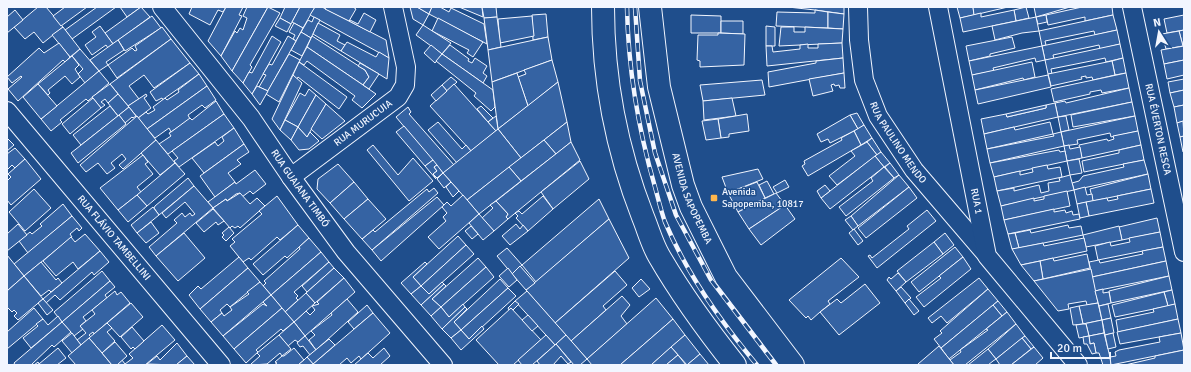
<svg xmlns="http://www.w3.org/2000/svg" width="1191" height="372" viewBox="0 0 1191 372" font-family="Signika,sans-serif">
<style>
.building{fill:#3563a3;stroke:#f2f6ff}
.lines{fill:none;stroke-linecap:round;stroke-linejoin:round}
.minor-casing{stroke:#f2f6ff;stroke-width:20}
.primary-casing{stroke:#f2f6ff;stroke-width:24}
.minor{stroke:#1f4e8c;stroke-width:18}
.primary{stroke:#1f4e8c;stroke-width:22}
.rail-casing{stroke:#f2f6ff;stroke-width:4.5}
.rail{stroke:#1f4e8c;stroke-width:3;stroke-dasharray:9;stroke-linecap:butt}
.poi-dot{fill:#ffb74d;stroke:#1f4e8c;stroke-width:1.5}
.labels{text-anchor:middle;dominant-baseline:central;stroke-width:3;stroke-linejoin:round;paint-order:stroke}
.street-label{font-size:10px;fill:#f2f6ff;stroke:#1f4e8c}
.poi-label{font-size:10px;fill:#f2f6ff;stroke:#1f4e8c;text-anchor:start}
</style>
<rect width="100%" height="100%" fill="#1f4e8c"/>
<g class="building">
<path d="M38 7H46L63 27 43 43 34 32 25 39 14 27Z"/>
<path d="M65 7H87L61 26 53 16Z"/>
<path d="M97 7H116L72 39 65 30Z"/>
<path d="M120 7H141L127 17Z"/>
<path d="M141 7 150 17 113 44 105 33Z"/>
<path d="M192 7H226L223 12 218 10 210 25 189 14Z"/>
<path d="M226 7H243L239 15 242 16 221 56 208 41Z"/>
<path d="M247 7H268L232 71 221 56 235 31 237 33 240 28 243 30 247 18 243 16Z"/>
<path d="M268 7 280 13 250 65 252 67 243 83 232 71Z"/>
<path d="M285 7H300L291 24 280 18Z"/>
<path d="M300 7H315L303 28 292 22Z"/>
<path d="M315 7H322L386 40 389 58 310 15Z"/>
<path d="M326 7H353L356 9 349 21 325 9Z"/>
<path d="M410 7H417L429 14 423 25 413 19Z"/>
<path d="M417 7H432L429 14Z"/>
<path d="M432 7H440L449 12 451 8 484 24 487 44 429 14Z"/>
<path d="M459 7H482L483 17Z"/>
<path d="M482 7H496L497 17 484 18Z"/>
<path d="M788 7H844V14L815 10Z"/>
<path d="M957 7H973L974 15 960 18Z"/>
<path d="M973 7H1008L974 15Z"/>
<path d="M1026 7 1029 18 1016 21 1014 10Z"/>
<path d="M1034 7H1070L1036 17Z"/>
<path d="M1082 7H1112L1113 15 1085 21V17L1048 25 1046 15Z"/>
<path d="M15 10 23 20 7 33V17Z"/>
<path d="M815 10 828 12V28L776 26 777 12 815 13Z"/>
<path d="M1014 10 1016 21 963 32 960 18 981 13V17Z"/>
<path d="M828 12 844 14 843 29 828 28Z"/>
<path d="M364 13 376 20 370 32 349 21 350 20 358 24Z"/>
<path d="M546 14 548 37 533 40 532 15Z"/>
<path d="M691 15 721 16V33H691Z"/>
<path d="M1046 15 1047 22 1038 24 1036 17Z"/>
<path d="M1113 15 1117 30 1095 35 1094 31 1045 41 1046 45 1042 46 1039 31Z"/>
<path d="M1184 15V30L1167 33 1164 19Z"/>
<path d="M152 16 161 28 125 51 118 40Z"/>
<path d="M532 16 534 36 500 43 498 19Z"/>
<path d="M314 17 320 20 311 38 301 32 308 20 312 22Z"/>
<path d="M497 17 501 47 488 50 484 18Z"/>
<path d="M1036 17 1039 31 1022 33 995 40 992 26Z"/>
<path d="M280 18 291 24 287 32 275 26Z"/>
<path d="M438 18 483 42 473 57 467 53 469 50 432 31Z"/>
<path d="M721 21H743V34L721 33Z"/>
<path d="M294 23 303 28 296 41 293 39 295 35 289 32Z"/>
<path d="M318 23 340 35 337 41 345 45 341 51 313 34Z"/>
<path d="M423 25 451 43 442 54 416 35Z"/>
<path d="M100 26 113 44 108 48 106 45 92 55 85 45 96 37 92 32Z"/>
<path d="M766 26 775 27V46H766Z"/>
<path d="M63 27 80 49 70 57 52 35Z"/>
<path d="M162 27 171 39 117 78 108 65 132 48 135 51 137 50 135 46Z"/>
<path d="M781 27H794V32H805V27L843 29 842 43 779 46Z"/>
<path d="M1117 30 1120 44 1100 49 1099 45 1053 55 1054 59 1045 60 1042 46Z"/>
<path d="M1184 30V45L1183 46 1179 31Z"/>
<path d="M1179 31 1183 46 1166 49 1162 34Z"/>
<path d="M301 32 311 38 302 56 291 50Z"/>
<path d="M718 33 745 34 744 65 700 67V61L697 60 698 35H718Z"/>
<path d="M272 36 281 42 252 94 243 83 249 72 252 73Z"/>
<path d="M288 36 296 41 268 91 259 87 266 75 263 74 269 64 272 65Z"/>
<path d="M312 36 365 70 369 77 363 85 307 47Z"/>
<path d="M548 37 552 60 492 82 488 50Z"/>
<path d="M1012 37 1015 48 990 54V56L969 61 966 46Z"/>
<path d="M171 39 190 63 154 88 144 75 129 86 139 99 128 106 110 84Z"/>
<path d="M118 40 124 50 106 62 108 65 99 71 90 60Z"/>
<path d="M347 42 376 57 379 52 389 58 387 79 341 51Z"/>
<path d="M59 43 70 57 65 62 63 60 18 101 8 89 22 77 21 76 12 83 7 77 39 48 44 53Z"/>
<path d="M842 43 843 58 767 66 766 46H772L773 52 800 49V45L808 44V48H818V44Z"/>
<path d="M1120 44 1123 58 1106 62 1105 58 1096 60 1051 69 1052 74H1048L1045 60Z"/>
<path d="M431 45 442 54 435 63 424 53Z"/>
<path d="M450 45 469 59 468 61 472 63 475 58 487 66 483 73 487 76 483 83 442 54Z"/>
<path d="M1042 46 1045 60 1036 62 1035 58 993 68 994 71 972 75 969 61Z"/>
<path d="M1184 46V60L1164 64 1161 50Z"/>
<path d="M307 47 363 85 376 94 362 108 352 100 355 96 307 61 304 65 299 62Z"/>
<path d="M80 49 99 71 85 83 78 74 83 69 72 56Z"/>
<path d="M289 54 300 60 279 102 266 94Z"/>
<path d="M442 54 493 90 495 107 491 111 474 96 476 93 436 61Z"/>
<path d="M72 56 79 65 75 69 80 77 72 84 65 76 48 90 50 93 48 95 38 84Z"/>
<path d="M843 58 844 73 769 87 768 72 816 63V61Z"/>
<path d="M1123 58 1126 73 1115 75 1112 61Z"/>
<path d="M552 60 558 82 528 106 518 77 526 74 524 70Z"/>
<path d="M1184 60V75L1167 79 1164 64Z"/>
<path d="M1112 61 1115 75 1093 80 1092 77 1086 78V76L1081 77 1082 79 1051 86 1048 74Z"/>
<path d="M299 62 347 97 339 109 298 77 297 79 293 75Z"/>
<path d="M1032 62 1035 77 1024 80 1023 78 975 90 972 75Z"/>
<path d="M190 63 199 74 165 98 163 100 162 98 156 101 150 92Z"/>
<path d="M360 63 379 74 369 89 363 85 369 77 365 70 358 66Z"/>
<path d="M99 71 109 83 88 101 86 99 60 120 62 122 51 131 41 119Z"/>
<path d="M517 73 528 106 498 129 492 82Z"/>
<path d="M844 73 845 88H840L839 85 835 86 834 84 831 85 833 91 813 96 809 79Z"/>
<path d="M1126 73 1129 88 1102 93 1101 90 1090 92V94L1054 102 1051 89Z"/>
<path d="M199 74 207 86 147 129 138 118 146 112 148 114 155 110 153 107 165 98 167 100 179 92 178 90Z"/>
<path d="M293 75 302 83 280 130 272 119Z"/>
<path d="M1048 75 1051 87 978 104 975 90Z"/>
<path d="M451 77 457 82 447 91 442 85Z"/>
<path d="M1184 79V90L1170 93 1168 82Z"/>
<path d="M762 80 765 95 703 101 700 85Z"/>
<path d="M558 82 567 122 521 158 498 129Z"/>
<path d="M38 84 57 106 41 119 23 97Z"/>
<path d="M110 84 118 94 108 103 105 99 101 102 105 105 101 108 92 97Z"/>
<path d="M454 84 496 131 471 151 430 106Z"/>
<path d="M442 85 447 91 436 101 431 95Z"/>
<path d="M207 86 216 100 205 108 202 105 188 115 190 119 171 132 169 128 155 138 147 129Z"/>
<path d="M257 86 268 91 260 105 252 94Z"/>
<path d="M1129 88 1132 102 1058 117 1055 103 1065 101 1066 103Z"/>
<path d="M309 89 316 95 298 127 285 120 300 93 305 96Z"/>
<path d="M1184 90V105L1174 107 1170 93Z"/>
<path d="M118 94 129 107 118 116 108 103Z"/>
<path d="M146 94 147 96 144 98 151 108 138 118 128 106Z"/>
<path d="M316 95 326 104 307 137 298 127Z"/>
<path d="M93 98 101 108 70 134 62 124Z"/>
<path d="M732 98 736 116 704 120 703 101Z"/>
<path d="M216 101 224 114 168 154 159 144 171 136 169 133 171 132 190 118 192 120Z"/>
<path d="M1132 102 1135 116 1073 127 1071 115Z"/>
<path d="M1055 103 1058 117 984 134 981 119 1006 114 1007 117 1046 108V105Z"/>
<path d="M326 104 345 121 322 139 311 129Z"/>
<path d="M1046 105V108L1007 117 1006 114Z"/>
<path d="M1184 105V121L1177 123 1174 107Z"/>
<path d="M110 106 118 116 81 145 73 135Z"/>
<path d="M481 106 493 118 488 122 477 109Z"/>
<path d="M129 107 136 116 133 118 132 117 125 123 119 115Z"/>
<path d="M408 107 411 112 409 114 454 165 443 173 396 117Z"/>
<path d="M857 113 864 125 858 129 850 115Z"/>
<path d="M224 114 234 128 179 167 174 161 178 158 172 151Z"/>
<path d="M747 114 749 131 729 134V137L721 138 718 119Z"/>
<path d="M119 115 126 124 78 163 71 153Z"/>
<path d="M850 115 858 129 830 143 828 139 821 142 817 134Z"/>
<path d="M137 116 156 140 123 169 119 165 126 159 122 154 111 163 115 168 107 174 98 163 86 172 80 165Z"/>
<path d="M496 116 498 129 496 131 488 122Z"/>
<path d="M1066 116 1069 130 1061 132 1058 117Z"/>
<path d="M1135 116 1138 131 1111 137 1110 133 1077 140 1078 144 1064 146 1061 132Z"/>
<path d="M718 119 721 138 706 140 702 121Z"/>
<path d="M285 120 298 127 291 140 280 130Z"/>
<path d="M1183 121 1184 136 1180 137 1177 123Z"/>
<path d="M438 122 462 149 466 145 471 151 457 163 428 130Z"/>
<path d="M567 122 571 142 556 154 544 140Z"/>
<path d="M1050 122 1053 134 987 149 984 134 1014 127 1015 130Z"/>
<path d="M864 125 872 138 861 145 854 131Z"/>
<path d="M404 126 433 160 425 166 396 132Z"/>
<path d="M298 127 307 137 310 132 319 141 309 149 299 150 291 140Z"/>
<path d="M234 128 244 144 204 173 192 158 215 142 218 146 224 141 222 137Z"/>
<path d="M498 129 521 158 467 200 443 173Z"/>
<path d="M854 131 861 145 808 176 802 166 805 164 804 161 842 140 841 138Z"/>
<path d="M1138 131 1141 145 1082 158 1079 145 1107 139 1108 141 1114 139 1113 136Z"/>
<path d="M1061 132 1064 146 990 163 987 149 1054 136 1053 134Z"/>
<path d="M1184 136V151L1183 152 1180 137Z"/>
<path d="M7 138 14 145 7 151Z"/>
<path d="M872 138 881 152 877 155 867 142Z"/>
<path d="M156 140 175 163 160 175 141 153Z"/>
<path d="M544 140 556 154 521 181 509 167Z"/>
<path d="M571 142 580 160 508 219 506 217 508 214 496 201Z"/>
<path d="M867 142 877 155 837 185 829 176 855 156 851 151Z"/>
<path d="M244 144 249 152 237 160 241 164 228 173 235 182 215 197 200 176Z"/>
<path d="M373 145 398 175 413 158 433 181 409 201 367 150Z"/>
<path d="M1069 145 1070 149 1080 147 1082 158 1067 161 1064 146Z"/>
<path d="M1141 145 1144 160 1084 172 1082 161 1119 153V150Z"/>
<path d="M15 148 25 159 15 168 12 165 7 170V154Z"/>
<path d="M1059 150 1060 152 1065 151 1067 161 994 177 990 163Z"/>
<path d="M881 152 890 163 884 167 875 156Z"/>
<path d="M143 155 148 162 145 164 153 174 137 187 141 192 118 210 100 188Z"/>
<path d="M875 156 884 167 830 209 821 198Z"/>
<path d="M25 159 41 179 11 205 7 200V181L11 177 8 174Z"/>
<path d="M1079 159 1082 173 1070 175 1067 161Z"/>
<path d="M433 160 437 165 434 167 437 171 433 174 436 179 425 166Z"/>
<path d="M1144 160 1148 174 1074 190 1072 183 1079 181 1083 176 1124 167 1123 164Z"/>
<path d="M580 161 589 179 553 209 541 192Z"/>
<path d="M175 163 185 174 147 206 137 195Z"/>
<path d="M890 163 899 175 894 178 885 167Z"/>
<path d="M338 164 354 182 330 203 317 189 318 179Z"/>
<path d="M437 165 443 173 437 178 433 174 437 171 434 167Z"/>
<path d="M1047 165 1048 169 1060 167 1062 177 997 191 994 177 1020 171V175L1033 172 1032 168Z"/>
<path d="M509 167 521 181 479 214 467 200Z"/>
<path d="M884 167 894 178 846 216 839 207 873 181 871 178Z"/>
<path d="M758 169 763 179 728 193 722 177Z"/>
<path d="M255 170 266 184 253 194 250 191 242 197 240 193 236 194 227 201 226 199 213 208 208 202 235 182 236 184Z"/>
<path d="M443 173 451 182 444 188 437 179Z"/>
<path d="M1148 174 1151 189 1093 201 1090 189Z"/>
<path d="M899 175 909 187 858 226 851 216Z"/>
<path d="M1070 175 1074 190 1001 206 997 191 1014 188V191L1039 185 1041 193 1049 191 1048 183 1060 181 1059 178Z"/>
<path d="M188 178 194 186 159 215 154 208 155 206Z"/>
<path d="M785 180 789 187 777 193 773 187Z"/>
<path d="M767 181 774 194 765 198 759 185Z"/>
<path d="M354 182 368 199 344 219 330 203Z"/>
<path d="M451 182 459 191 453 197 446 187Z"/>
<path d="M757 182 765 198 738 212 728 193Z"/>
<path d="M825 185 830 191 821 198 817 191Z"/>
<path d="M194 186 213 208 156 256 149 247 177 223 174 220 182 213 185 217 190 213 192 216 195 214 185 202 166 218 162 213Z"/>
<path d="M909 187 917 198 866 238 858 228Z"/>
<path d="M1085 187 1087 195 1092 194 1093 201 1077 204 1074 190Z"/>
<path d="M434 188 438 193 372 250 362 239 373 230 375 232 427 189 429 192Z"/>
<path d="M34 189 51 208 25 231 9 212Z"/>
<path d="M1151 189 1154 203 1089 216 1086 202 1107 198 1108 201 1118 199 1117 196Z"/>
<path d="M1067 191 1070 206 1004 220 1001 206 1034 198V201L1044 199V196Z"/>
<path d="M240 193 250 204 257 198 265 206 240 228 238 226 235 228 232 226 230 228 213 208 226 199 227 201Z"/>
<path d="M776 193 785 205 749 229 738 212Z"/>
<path d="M137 195 147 206 128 222 118 210Z"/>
<path d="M463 195 479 214 439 249 428 237 446 221 443 217 447 213 442 207 447 202 451 206Z"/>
<path d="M277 196 298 225 280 240 277 237 251 260 249 258 243 262 230 246 235 242 232 239 262 214 259 211Z"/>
<path d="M543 196 553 209 528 231 516 218 518 216 515 213 519 211 522 214Z"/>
<path d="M437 197 444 205 381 261 372 250Z"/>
<path d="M368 199 386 219 362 239 344 219Z"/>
<path d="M599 199 609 219 536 282 522 265Z"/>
<path d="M496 201 508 214 506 217 508 219 494 231 482 218 493 208 490 205Z"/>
<path d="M1086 202 1089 216 1080 218 1077 204Z"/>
<path d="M63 204 72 216 28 253 19 241 30 232 32 234 42 226 40 224Z"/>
<path d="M785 205 795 219 761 245 749 229Z"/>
<path d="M153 207 159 215 137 233 131 225Z"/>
<path d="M213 209 224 221 218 225 216 222 204 232 196 223Z"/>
<path d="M1054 209V212L1065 210 1066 213 1072 211 1073 215 1079 214 1080 219 1008 234 1004 220Z"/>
<path d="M927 210 936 221 877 268 868 256 870 255 872 258 909 229 907 226Z"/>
<path d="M479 214 494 231 483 240 469 223Z"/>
<path d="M72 216 82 228 79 231 77 228 70 234 72 237 24 276 14 264Z"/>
<path d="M851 216 858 226 853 230 845 220Z"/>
<path d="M1157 218 1160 232 1122 240 1119 227Z"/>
<path d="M609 219 629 258 555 323 526 290Z"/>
<path d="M151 222 159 233 146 243 137 233Z"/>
<path d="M18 224 27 235 7 251V234Z"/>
<path d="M516 224 520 229 523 225 528 231 510 245 502 236Z"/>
<path d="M298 225 309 238 287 258 285 256 263 275 253 264Z"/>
<path d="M1068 225 1069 228 1081 226 1083 235 1019 248 1015 233 1030 230 1031 233Z"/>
<path d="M471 226 478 234 472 239 465 231Z"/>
<path d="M1119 226 1122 240 1086 247 1083 235Z"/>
<path d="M229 227 234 233 226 241 222 237 224 235 222 233Z"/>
<path d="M854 229 863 241 858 245 849 233Z"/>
<path d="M1160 232 1163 247 1098 260 1095 246 1110 242 1111 246 1130 242 1129 238Z"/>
<path d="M184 233 205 258 178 281 156 256Z"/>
<path d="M945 233 954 245 943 254 934 242Z"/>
<path d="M1015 233 1019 248 1012 249 1008 234Z"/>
<path d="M85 234 100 251 78 269 73 262 56 276 43 261 71 237 75 242Z"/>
<path d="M458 236 466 245 421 286 413 277Z"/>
<path d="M309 238 321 252 271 295 263 286 266 283 264 281 300 249 299 247Z"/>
<path d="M1084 238 1087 251 1021 265 1012 249 1043 243 1044 246Z"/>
<path d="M934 242 943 254 906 282 897 271Z"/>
<path d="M466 245 474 254 429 294 421 286Z"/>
<path d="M955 247 963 257 919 292 911 282Z"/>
<path d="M1163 247 1166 261 1092 277 1089 262 1099 260 1100 263 1143 254 1142 251Z"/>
<path d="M507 248 522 265 512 274 497 256Z"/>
<path d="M100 251 109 262 94 275 92 272 60 300 55 295 46 303 43 299Z"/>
<path d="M321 252 329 262 294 292 298 296 296 298 298 300 285 312 271 295Z"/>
<path d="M1087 254 1090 268 1043 279 1040 261 1053 258 1054 261Z"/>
<path d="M7 255 24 276 7 291Z"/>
<path d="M239 257 248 268 200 309 189 295 198 286 201 289Z"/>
<path d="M963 257 971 269 924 307 916 297 941 278 939 276Z"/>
<path d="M478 258 486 267 441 307 432 299Z"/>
<path d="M841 258 859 277 828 301 830 304 820 312 811 320 808 316 806 318 789 300Z"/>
<path d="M1040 261 1043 279 1034 281 1021 265Z"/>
<path d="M1166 261 1169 276 1095 291 1092 277Z"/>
<path d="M41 262 56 280 58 278 62 283 51 292 49 290 41 296 24 276Z"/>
<path d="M329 262 334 268 307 292 302 286Z"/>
<path d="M425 262 427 264 413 277 421 286 411 294 401 283Z"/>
<path d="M520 266 535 283 526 290 512 274Z"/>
<path d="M486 267 494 277 449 317 441 307Z"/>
<path d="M248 268 260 282 230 307 227 304 220 310 222 313 211 322 200 309Z"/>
<path d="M334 268 344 278 315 303 306 293Z"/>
<path d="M508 268 517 280 509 287 499 276Z"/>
<path d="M1091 269 1098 303 1087 305 1086 301 1068 304 1069 309 1058 311 1034 281Z"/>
<path d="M102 271 110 281 62 322 54 312Z"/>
<path d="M615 271 627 285 603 306 606 310 571 341 555 323Z"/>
<path d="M898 273 906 282 896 291 887 280 889 277 891 279Z"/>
<path d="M24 276 43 299 18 320 14 316 17 313 14 310 12 312 7 307V291Z"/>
<path d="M1169 276 1172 290 1111 303 1109 291Z"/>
<path d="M344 278 355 292 305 336 294 322 306 311 310 315 315 310 312 306 319 304 317 302Z"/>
<path d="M979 278 988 289 947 323 941 316 932 323 928 318Z"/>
<path d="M500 279 508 288 461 330 454 322Z"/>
<path d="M641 279 650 289 639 297 632 288Z"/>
<path d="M110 281 115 287 105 295 107 298 83 317 86 321 80 326 83 329 74 336 62 322Z"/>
<path d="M260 282 271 295 223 336 211 322 222 313 224 316 232 310 230 307 249 294 247 292Z"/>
<path d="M442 282 444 284 421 305 411 294 421 286 429 294Z"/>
<path d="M444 284 446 286 432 299 441 307 431 316 421 305Z"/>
<path d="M865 284 880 303 839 335 820 312 837 299 841 303Z"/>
<path d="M901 287 911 298 905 303 896 291Z"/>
<path d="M508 288 516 296 469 339 461 330Z"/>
<path d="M988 289 998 301 941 348 934 339 942 333 940 331Z"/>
<path d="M1103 289V293L1109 292 1111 303 1099 306 1095 291Z"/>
<path d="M1172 290 1175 304 1168 306 1164 292Z"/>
<path d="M115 291 117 295 121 292 130 303 94 334 93 332 89 335 91 337 81 345 77 340 86 333 80 326 95 314 92 310Z"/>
<path d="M527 291 566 335 555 345 515 301Z"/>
<path d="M1164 292 1168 306 1115 317 1112 305Z"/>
<path d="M306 293 315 303 294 322 285 312Z"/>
<path d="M271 295 282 308 234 349 223 336 263 304 267 306 263 302Z"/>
<path d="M622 296 630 305 621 316 627 324 587 359 571 341Z"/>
<path d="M656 298 673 319 620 365H592L587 359Z"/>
<path d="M43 299 53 310 47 315 38 303Z"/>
<path d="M347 299 358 312 316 350 309 340 315 335 311 331 332 315 331 313Z"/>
<path d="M909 299 919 311 914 315 905 303Z"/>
<path d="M515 301 519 304 513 310 511 308 509 310 508 308Z"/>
<path d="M998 301 1007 312 1002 316 993 305Z"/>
<path d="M131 303 143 317 120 337 107 323Z"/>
<path d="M1098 303 1102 320 1083 324 1079 306Z"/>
<path d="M463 304 465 307 442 329 431 316 441 307 449 317Z"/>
<path d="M1108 304 1111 318 1102 320 1099 306Z"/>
<path d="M1175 304 1178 319 1118 332 1116 320 1154 312 1153 309Z"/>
<path d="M367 305 373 313 354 329 348 322Z"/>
<path d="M993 305 1002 316 949 359 941 348Z"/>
<path d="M1079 306 1083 324 1073 325 1070 308Z"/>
<path d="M465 307 467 309 454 322 461 330 451 338 442 329Z"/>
<path d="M34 308 43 319 7 349V332Z"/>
<path d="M282 308 294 322 283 331 281 329 256 350 258 352 246 363 234 349Z"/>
<path d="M511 308 541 340 513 365H499L476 340Z"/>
<path d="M1007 312 1016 324 965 365H954L950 360 961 352 960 350 988 330 986 329Z"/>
<path d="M373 313 390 333 361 359 359 356 351 363 347 358 339 365H314L313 364Z"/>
<path d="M528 315 538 326 532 331 522 320Z"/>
<path d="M58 316 62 322 31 348 23 338 38 326 36 324 43 319 48 325Z"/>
<path d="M1111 318 1114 333 1105 335 1102 320Z"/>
<path d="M673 319 685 335 651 365H620Z"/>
<path d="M1178 319 1181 333 1120 344 1117 332Z"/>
<path d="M1102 320 1104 333 1089 336 1086 324H1083Z"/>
<path d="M62 322 71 332 54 347 52 345 31 365H15L14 363Z"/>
<path d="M294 322 305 336 298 342 295 340 288 346 279 335Z"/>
<path d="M107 323 112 328 107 332 115 341 102 353 89 338Z"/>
<path d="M1016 324 1025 336 996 359 988 349Z"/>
<path d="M1083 324H1086L1089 336 1079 338 1076 325Z"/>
<path d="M162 325 175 340 145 365H117L122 360 125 364 133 358 129 354Z"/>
<path d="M482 326 484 329 461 350 451 338 461 330 469 339Z"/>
<path d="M132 327 144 341 135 349 133 347 131 349 121 337Z"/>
<path d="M72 333 81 345 72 353 62 341Z"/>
<path d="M1104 333 1110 357 1111 365H1103L1099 353H1096L1094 343 1090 344 1089 336Z"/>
<path d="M1113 333 1116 347 1108 349 1105 335Z"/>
<path d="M1181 333 1184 350 1111 365 1110 357 1116 356 1115 352 1119 350 1160 342 1159 337Z"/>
<path d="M279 335 291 349 282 356 280 353 267 364 252 365 251 364 260 356 257 353Z"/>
<path d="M546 335 555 345 532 365H522L518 360Z"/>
<path d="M566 335 587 359 580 365H574L556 344Z"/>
<path d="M685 335 700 354 687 365 671 347Z"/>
<path d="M305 336 316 350 310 355 303 346 300 347 297 343Z"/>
<path d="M1025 336 1034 347 1031 349 1022 338Z"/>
<path d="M1089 336 1090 344 1094 343 1096 353 1092 354 1087 344H1084L1083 337Z"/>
<path d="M89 338 102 353 112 365H76L68 356Z"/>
<path d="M1022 338 1031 349 1011 365H1000L996 359Z"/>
<path d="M329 339 335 345 313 364 307 357Z"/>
<path d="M115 342 127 356 117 365H112L102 353Z"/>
<path d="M177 343 187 356 176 365 147 364 157 356 160 360Z"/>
<path d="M556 344 571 362 568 364 561 356 553 365H540L537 361Z"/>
<path d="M939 346 954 365H919L918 364Z"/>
<path d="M671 347 678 355 666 365H651Z"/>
<path d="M1034 347 1043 358 1035 365H1011Z"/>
<path d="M58 348 66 358 57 365H34L38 362 39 364Z"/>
<path d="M294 348 304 360 298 365H274L277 363 275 362 282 356H284Z"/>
<path d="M384 348 390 356 380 365H354L368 353 373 358Z"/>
<path d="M988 349 996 359 993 361 988 365H968Z"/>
<path d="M1184 350V365H1125L1155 358V356Z"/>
<path d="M700 354 709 365H687Z"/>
<path d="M678 355 686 365H666Z"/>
<path d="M187 356 195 365H176Z"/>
<path d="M307 357 314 365H298L304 360Z"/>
</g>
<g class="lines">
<g class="minor-casing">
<g id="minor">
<path id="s1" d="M162 7 251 118 291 177 346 252 443 365"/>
<path id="s2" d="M858 7 859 40 864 80 878 116 914 170 986 254"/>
<path id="s3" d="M938 7 987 256 1078 365"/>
<path id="s4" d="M1132 7 1184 252"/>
<path id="s5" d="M7 111 221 365"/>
<path id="s6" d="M291 177 398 97 405 85 406 67 393 7"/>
</g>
</g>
<g class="primary-casing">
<g id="primary">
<path d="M603 7C603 80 616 148 643 217 648 229 652 244 659 256 681 294 708 331 735 365"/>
<path id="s7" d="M650 7 659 87 683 185 691 207 726 277 793 365"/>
</g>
</g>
<use href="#minor" class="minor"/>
<use href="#primary" class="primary"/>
<g class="rail-casing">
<g id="rail">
<path d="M627 7C628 68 638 128 655 187 658 198 661 211 665 222 687 274 721 322 757 365"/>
<path d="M635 7 640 81 655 153 676 215 711 280 776 365"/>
</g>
</g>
<use href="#rail" class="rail"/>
</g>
<rect class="poi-dot" x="710" y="194" width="8" height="8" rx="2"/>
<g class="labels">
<g class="street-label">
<text stroke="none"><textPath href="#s6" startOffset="90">RUA MURUCUIA</textPath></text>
<text stroke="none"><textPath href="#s4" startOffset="125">RUA ÉVERTON RESCA</textPath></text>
<text stroke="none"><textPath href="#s2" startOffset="145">RUA PAULINO MENDO</textPath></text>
<text stroke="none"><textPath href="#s1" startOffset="228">RUA GUAIANA TIMBÓ</textPath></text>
<text stroke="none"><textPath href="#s7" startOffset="197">AVENIDA SAPOPEMBA</textPath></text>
<text stroke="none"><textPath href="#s3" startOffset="198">RUA 1</textPath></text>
<text stroke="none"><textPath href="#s5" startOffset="166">RUA FLÁVIO TAMBELLINI</textPath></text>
</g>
<g class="poi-label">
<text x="722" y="192">Avenida<tspan x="722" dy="12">Sapopemba, 10817</tspan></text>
</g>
</g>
<rect width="1191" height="372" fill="none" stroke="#f2f6ff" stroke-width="16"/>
<g transform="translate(1159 32) rotate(349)" stroke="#1f4e8c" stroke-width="3" paint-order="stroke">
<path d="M0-3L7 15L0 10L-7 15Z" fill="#f2f6ff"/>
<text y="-6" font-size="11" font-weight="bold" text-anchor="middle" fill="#f2f6ff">N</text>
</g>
<path d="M1051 352v6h59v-6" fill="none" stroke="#f2f6ff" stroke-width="2"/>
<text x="1057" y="352" font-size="12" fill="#f2f6ff" stroke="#1f4e8c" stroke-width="3" paint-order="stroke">20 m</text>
</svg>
